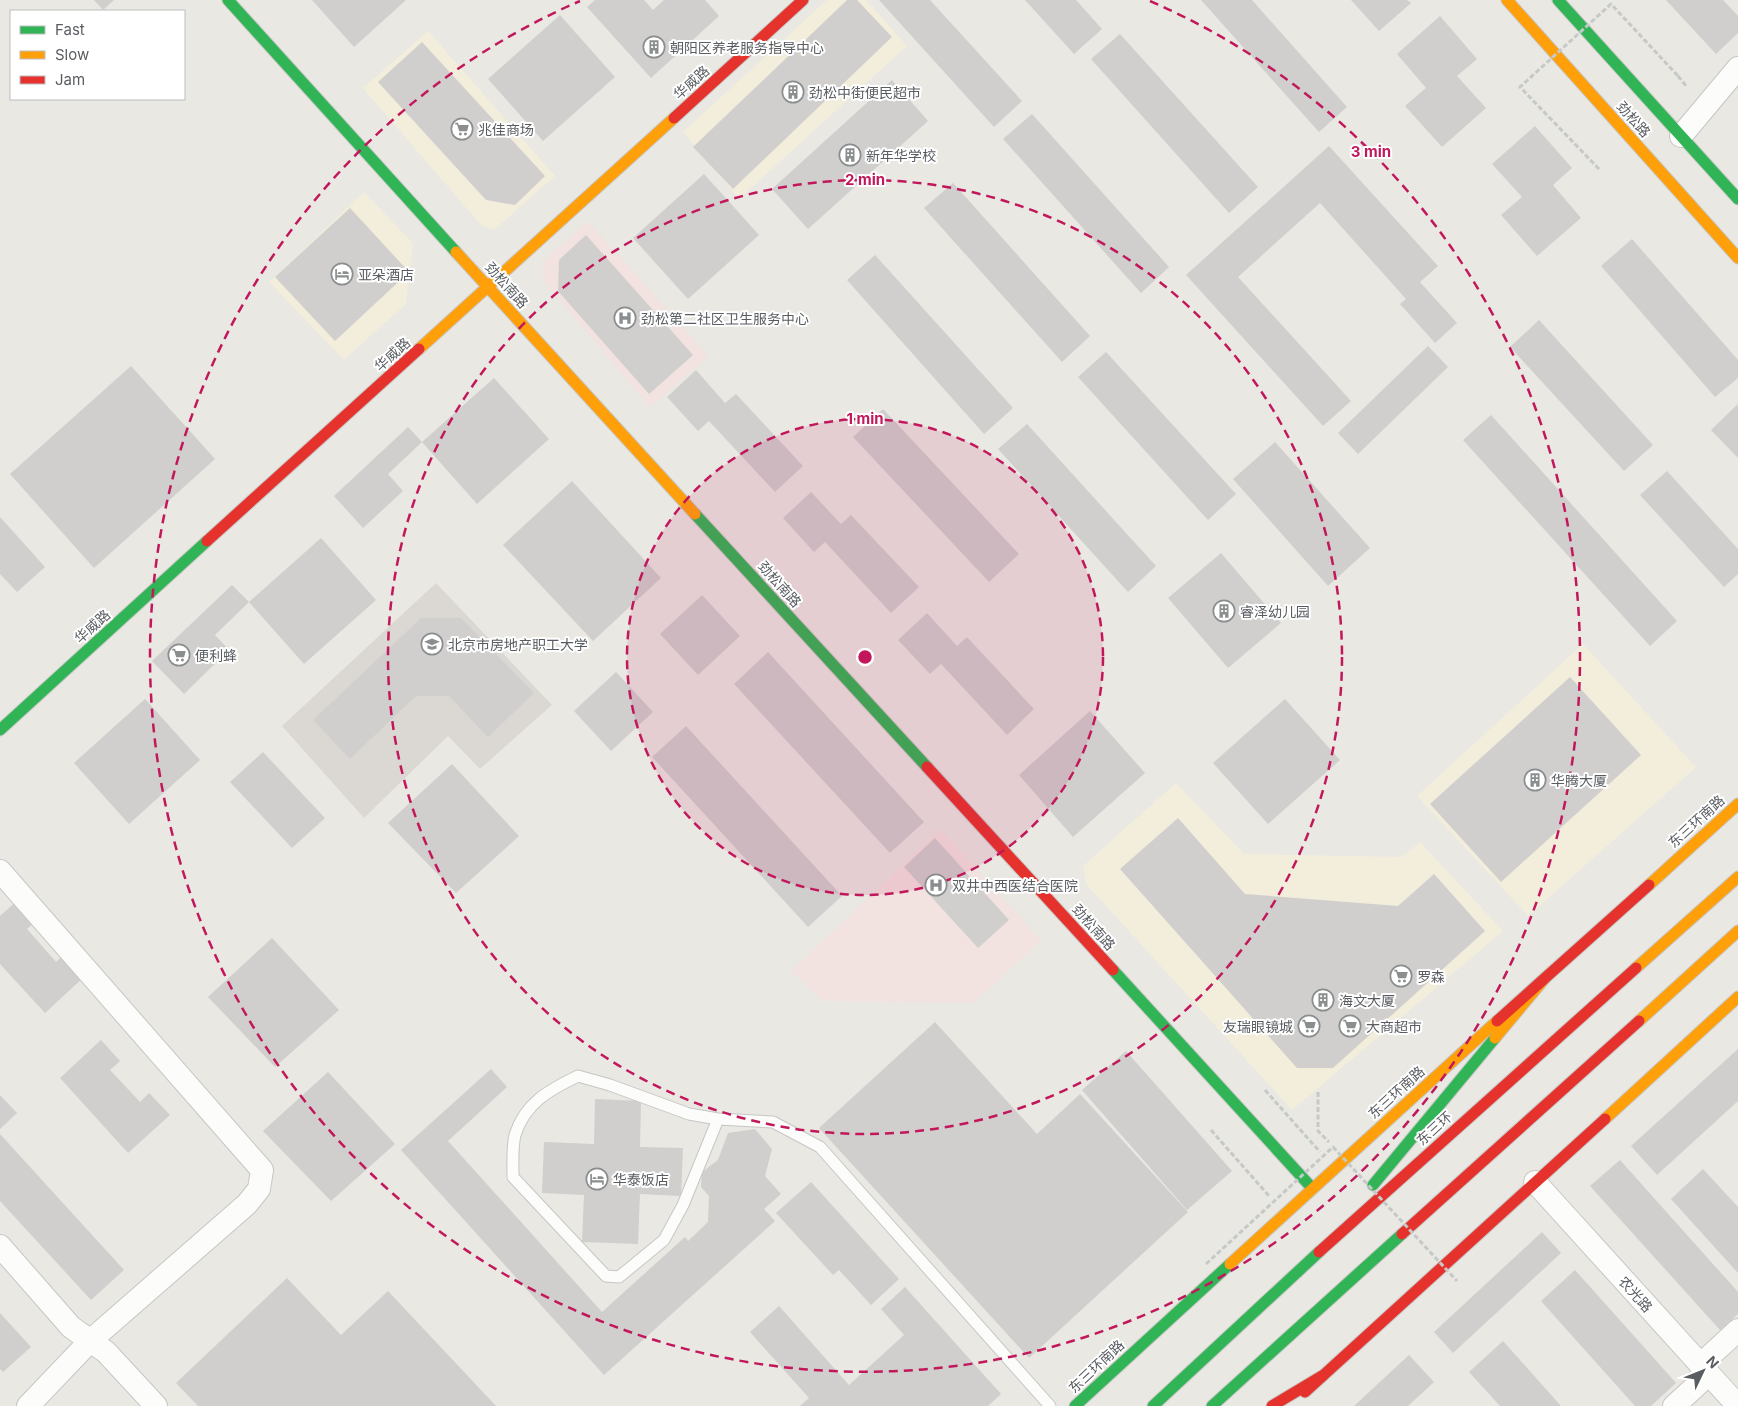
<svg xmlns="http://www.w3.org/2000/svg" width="1738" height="1406" viewBox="0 0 1738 1406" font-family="Inter,'Noto Sans SC',sans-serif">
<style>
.commercial{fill:#f3eddc}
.education{fill:#dbd8d3}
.medical{fill:#f2e2e0}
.building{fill:#d0cfcd}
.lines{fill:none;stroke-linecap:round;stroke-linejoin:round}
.lane-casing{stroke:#c6c6c5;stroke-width:13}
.street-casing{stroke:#c6c6c5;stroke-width:24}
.fast-casing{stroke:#c6c6c5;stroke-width:13}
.slow-casing{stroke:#c6c6c5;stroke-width:13}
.jam-casing{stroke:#c6c6c5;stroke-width:13}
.path{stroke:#c5c9c7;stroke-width:3;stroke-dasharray:5 2.5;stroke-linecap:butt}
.lane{stroke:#fcfcfb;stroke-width:11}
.street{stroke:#fcfcfb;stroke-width:22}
.fast{stroke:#30b455;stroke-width:11}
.slow{stroke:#ff9f0a;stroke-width:11}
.jam{stroke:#e5322d;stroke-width:11}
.path-bridge{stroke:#c5c9c7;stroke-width:3;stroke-dasharray:5 2.5;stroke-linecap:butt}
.ring{fill:none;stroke:#c2185b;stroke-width:2.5;stroke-dasharray:9 6}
.labels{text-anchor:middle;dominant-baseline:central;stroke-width:4;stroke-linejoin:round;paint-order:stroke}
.poi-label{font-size:14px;fill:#595d61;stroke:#fff;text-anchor:start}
.street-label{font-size:14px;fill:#595d61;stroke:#fff}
.centre{fill:#c2185b;stroke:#fff;stroke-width:2.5}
.ring-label{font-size:15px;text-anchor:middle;font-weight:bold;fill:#c2185b;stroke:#fff;stroke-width:4;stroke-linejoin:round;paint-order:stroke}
</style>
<rect width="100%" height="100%" fill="#e9e8e3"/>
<g class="commercial">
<path d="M827 0H866L907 46 739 199 683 132Z"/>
<path d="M428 31 555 176 494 230 481 225 363 88Z"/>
<path d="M364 192 413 243 406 304 344 360 269 282Z"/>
<path d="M1583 644 1696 767 1528 916 1417 796Z"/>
<path d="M1176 783 1244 854 1402 857 1420 842 1503 931 1292 1110 1086 884 1083 866Z"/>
</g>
<path class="education" d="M436 583 552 705 480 769 448 736 364 818 282 726Z"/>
<g class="medical">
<path d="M588 221 708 356 650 407 543 281V262Z"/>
<path d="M941 829 1041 941 973 1003 824 1001 791 971Z"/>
</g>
<g class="building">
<path d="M94 0H114L103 10Z"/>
<path d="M312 0H406L354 47Z"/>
<path d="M595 0H644L653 10 664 0H705L719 16 651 78 587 7Z"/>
<path d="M847 0H857L892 37 733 189 693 147Z"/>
<path d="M879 0H930L1022 101 994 127Z"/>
<path d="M1025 0H1076L1102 29 1074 54Z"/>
<path d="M1201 0H1252L1347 107 1319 132Z"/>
<path d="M1351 0H1407L1411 3 1379 31Z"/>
<path d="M1666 0H1723L1738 16V33L1716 54Z"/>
<path d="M560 15 615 77 543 141 488 79Z"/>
<path d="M1440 16 1477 59 1457 76 1486 108 1442 147 1405 106 1426 88 1397 54Z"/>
<path d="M1120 34 1258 187 1229 213 1091 59Z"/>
<path d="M422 42 545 176 515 205 486 200 378 82Z"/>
<path d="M892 80 928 121 808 229 772 189Z"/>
<path d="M1032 114 1169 267 1141 293 1003 139Z"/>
<path d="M1535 126 1572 168 1553 185 1581 218 1537 256 1501 215 1522 197 1492 164Z"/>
<path d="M1329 146 1438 266 1420 282 1457 323 1435 343 1400 304 1406 299 1320 203 1238 277 1351 401 1323 426 1186 275Z"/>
<path d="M704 174 759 235 688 299 633 238Z"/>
<path d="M953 183 1090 336 1062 362 924 208Z"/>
<path d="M350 208 409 272 335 341 275 277Z"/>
<path d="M586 235 693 355 649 394 558 291 559 260Z"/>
<path d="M1632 239 1738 360V378L1715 397 1601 266Z"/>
<path d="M875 255 1013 408 984 434 847 280Z"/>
<path d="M1539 320 1653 445 1624 471 1510 347Z"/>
<path d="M1428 346 1448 367 1358 454 1338 433Z"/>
<path d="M1106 352 1236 494 1208 520 1078 377Z"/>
<path d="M131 366 215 459 94 568 10 474Z"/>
<path d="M696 370 725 403 736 394 803 466 775 492 709 421 698 431 667 397Z"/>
<path d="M494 378 549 439 477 504 422 442Z"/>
<path d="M1738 404V458L1711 430Z"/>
<path d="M883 409 1019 554 989 582 853 437Z"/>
<path d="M1491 415 1677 621 1650 646 1463 440Z"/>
<path d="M1027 424 1156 566 1128 592 998 449Z"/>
<path d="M408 427 422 442 388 474 403 491 363 528 334 496Z"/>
<path d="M1275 442 1370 548 1328 586 1233 479Z"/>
<path d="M1667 471 1738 549V574L1724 587 1640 495Z"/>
<path d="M572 481 661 578 593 641 503 545Z"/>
<path d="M811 492 841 524 851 515 919 587 891 613 825 542 814 552 783 518Z"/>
<path d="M0 517 45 567 17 592 0 574Z"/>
<path d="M321 538 376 600 304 664 249 602 215 635 229 650 184 694 152 661 232 585 249 602Z"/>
<path d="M1221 553 1281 623 1228 668 1168 598Z"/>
<path d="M702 595 740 636 698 675 660 634Z"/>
<path d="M927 613 957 646 967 637 1034 709 1007 735 941 664 930 674 898 640Z"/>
<path d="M421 618H461L534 693 488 737 449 696H416L350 759 313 720Z"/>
<path d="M768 652 924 822 890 853 734 684Z"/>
<path d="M616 672 653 712 611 751 574 711Z"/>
<path d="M1570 677 1641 755 1501 882 1430 804Z"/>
<path d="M145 699 200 760 129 824 74 763Z"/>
<path d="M1285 699 1340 760 1268 824 1213 763Z"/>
<path d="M1090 711 1145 773 1073 837 1019 775Z"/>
<path d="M686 726 842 896 808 927 652 757Z"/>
<path d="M263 752 325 818 292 848 230 782Z"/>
<path d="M452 764 519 836 456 893 388 823Z"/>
<path d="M1178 818 1245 894 1398 906 1434 874 1485 931 1333 1068H1297L1120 869Z"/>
<path d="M935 838 1009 920 978 948 904 867Z"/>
<path d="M18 900 37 920 27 929 56 962 66 953 86 975 45 1013 0 964V916Z"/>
<path d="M272 938 339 1010 275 1067 208 997Z"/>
<path d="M935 1022 1037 1134 1080 1094 1188 1212 1029 1358 819 1128Z"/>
<path d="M101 1040 120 1061 110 1070 140 1102 149 1093 170 1115 128 1153 60 1078Z"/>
<path d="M1738 1049V1101L1657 1175 1631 1146Z"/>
<path d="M1126 1051 1232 1171 1187 1210 1082 1090Z"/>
<path d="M491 1069 507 1087 448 1141 602 1312 685 1237 688 1241 708 1222 709 1196 701 1187 702 1172 718 1160 728 1133 755 1129 772 1149 765 1176 781 1194 764 1209 775 1221 604 1375 401 1150Z"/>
<path d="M328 1072 395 1144 331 1201 263 1131Z"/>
<path d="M0 1095 17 1113 0 1129Z"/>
<path d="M595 1099 641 1101 640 1147 683 1148 681 1196 640 1194 638 1244 582 1242 584 1195 542 1193 544 1142 594 1144Z"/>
<path d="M0 1134 124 1270 91 1300 0 1201Z"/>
<path d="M1620 1160 1738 1292V1314L1720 1330 1590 1186Z"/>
<path d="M1703 1169 1738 1207V1273L1671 1199Z"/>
<path d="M811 1182 899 1279 871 1305 839 1270 833 1275 776 1213Z"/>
<path d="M1542 1232 1561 1253 1453 1353 1434 1332Z"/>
<path d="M1575 1270 1676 1383 1651 1406H1635L1541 1301Z"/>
<path d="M287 1278 341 1335 388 1291 496 1406H198L176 1383Z"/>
<path d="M905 1287 1001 1394 988 1406H800L809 1398 750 1332 779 1306 849 1385 904 1335 881 1309Z"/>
<path d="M0 1313 31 1347 3 1372 0 1369Z"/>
<path d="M1503 1341 1561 1406H1500L1469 1372Z"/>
<path d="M1409 1355 1434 1382 1408 1406H1354Z"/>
</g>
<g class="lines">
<g class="lane-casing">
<path id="lane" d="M718 1119 683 1205 664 1240 619 1277 606 1276 513 1177C513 1164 512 1147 515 1135 525 1103 549 1090 578 1076L610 1085 689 1114 718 1119 773 1122 820 1147 1050 1406"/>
</g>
<g class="street-casing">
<g id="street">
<path d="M1681 136 1738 68"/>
<path d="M0 871 262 1170 259 1189 247 1204 90 1341 28 1406"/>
<path d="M1535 1182 1738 1406"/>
<path d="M0 1246 71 1327 106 1352 156 1406"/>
<path d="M1700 1365 1738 1330"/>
<path d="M1674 1406 1709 1374"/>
</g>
</g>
<g class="fast-casing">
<g id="fast">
<path d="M228 0 456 252"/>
<path d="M1558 0 1738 199"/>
<path d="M695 514 927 767"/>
<path d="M0 730 207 541"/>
<path d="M1113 970 1312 1188"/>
<path d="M1373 1185 1495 1038"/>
<path d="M1075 1406 1230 1264"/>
<path d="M1153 1406 1319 1252"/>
<path d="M1212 1406 1402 1234"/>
</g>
</g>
<g class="slow-casing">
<g id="slow">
<path d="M1507 0 1738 258"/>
<path d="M456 252 695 514"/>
<path d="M419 349 674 118"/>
<path d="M1649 885 1738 804"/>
<path d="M1636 968 1738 877"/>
<path d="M1639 1021 1738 931"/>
<path d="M1495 1038 1545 978"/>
<path d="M1605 1119 1738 997"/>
<path d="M1230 1264 1497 1021"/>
</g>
</g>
<g class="jam-casing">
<g id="jam">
<path d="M674 118 803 0"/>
<path d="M207 541 419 349"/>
<path d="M927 767 1113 970"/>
<path d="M1497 1021 1649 885"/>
<path d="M1402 1234 1639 1021"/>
<path d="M1319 1252 1636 968"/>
<path d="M1305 1392 1605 1119"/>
<path d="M1272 1406 1322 1376"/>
</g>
</g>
<g class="path">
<path d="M1678 76 1687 87"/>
<path d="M1265 1090 1320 1152"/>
<path d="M1318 1092V1131L1329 1142"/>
<path d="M1211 1130 1269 1196"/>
</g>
<use href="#lane" class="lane"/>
<use href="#street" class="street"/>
<use href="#fast" class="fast"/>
<use href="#slow" class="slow"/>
<use href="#jam" class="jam"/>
<g class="path-bridge">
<path d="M1599 169 1520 87 1611 4 1678 76"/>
<path d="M1206 1264 1333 1147 1457 1281"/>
</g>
</g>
<circle cx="865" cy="657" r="238" fill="#c2185b" fill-opacity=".12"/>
<g class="ring">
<circle cx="865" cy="657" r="238"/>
<circle cx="865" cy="657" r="477"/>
<path d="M1150 1A715 715 0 1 1 580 1"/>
</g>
<defs>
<g id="building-ring" transform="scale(1.125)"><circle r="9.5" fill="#fff" stroke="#8b8e8e" stroke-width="1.5"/><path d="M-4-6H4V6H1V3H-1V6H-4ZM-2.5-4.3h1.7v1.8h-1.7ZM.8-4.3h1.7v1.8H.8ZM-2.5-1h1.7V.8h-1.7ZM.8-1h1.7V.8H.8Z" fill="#8b8e8e"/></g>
<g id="supermarket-ring" transform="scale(1.125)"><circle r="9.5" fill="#fff" stroke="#8b8e8e" stroke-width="1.5"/><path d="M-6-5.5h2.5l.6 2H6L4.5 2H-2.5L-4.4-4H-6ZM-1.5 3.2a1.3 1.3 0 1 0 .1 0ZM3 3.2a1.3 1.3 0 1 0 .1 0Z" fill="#8b8e8e"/></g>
<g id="hotel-ring" transform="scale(1.125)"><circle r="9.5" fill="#fff" stroke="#8b8e8e" stroke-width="1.5"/><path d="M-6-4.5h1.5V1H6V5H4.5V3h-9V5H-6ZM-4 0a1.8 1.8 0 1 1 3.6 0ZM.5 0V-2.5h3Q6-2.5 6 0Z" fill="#8b8e8e"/></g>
<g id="hospital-ring" transform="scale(1.125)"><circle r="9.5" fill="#fff" stroke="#8b8e8e" stroke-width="1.5"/><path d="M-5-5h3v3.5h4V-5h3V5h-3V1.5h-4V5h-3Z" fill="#8b8e8e"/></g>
<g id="school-ring" transform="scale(1.125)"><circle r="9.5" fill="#fff" stroke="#8b8e8e" stroke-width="1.5"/><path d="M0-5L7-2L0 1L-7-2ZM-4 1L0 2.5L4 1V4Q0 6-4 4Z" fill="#8b8e8e"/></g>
</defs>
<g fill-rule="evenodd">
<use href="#building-ring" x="654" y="47"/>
<use href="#building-ring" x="793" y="92"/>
<use href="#supermarket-ring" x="462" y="129"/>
<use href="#building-ring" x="850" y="155"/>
<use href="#hotel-ring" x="342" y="274"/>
<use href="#hospital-ring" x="625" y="318"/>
<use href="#building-ring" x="1224" y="611"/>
<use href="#school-ring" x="432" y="644"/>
<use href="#supermarket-ring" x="179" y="655"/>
<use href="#building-ring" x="1535" y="780"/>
<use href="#hospital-ring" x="936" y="885"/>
<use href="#supermarket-ring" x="1401" y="976"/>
<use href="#building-ring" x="1323" y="1000"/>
<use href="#supermarket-ring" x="1309" y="1026"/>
<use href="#supermarket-ring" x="1350" y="1026"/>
<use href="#hotel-ring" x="597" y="1179"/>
</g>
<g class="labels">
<g class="poi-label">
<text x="670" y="47">朝阳区养老服务指导中心</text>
<text x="809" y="92">劲松中街便民超市</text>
<text x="478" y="129">兆佳商场</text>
<text x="866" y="155">新年华学校</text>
<text x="358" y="274">亚朵酒店</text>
<text x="641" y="318">劲松第二社区卫生服务中心</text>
<text x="1240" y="611">睿泽幼儿园</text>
<text x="448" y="644">北京市房地产职工大学</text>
<text x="195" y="655">便利蜂</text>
<text x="1551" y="780">华腾大厦</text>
<text x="952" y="885">双井中西医结合医院</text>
<text x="1417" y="976">罗森</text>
<text x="1339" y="1000">海文大厦</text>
<text x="1293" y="1026" text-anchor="end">友瑞眼镜城</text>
<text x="1366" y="1026">大商超市</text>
<text x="613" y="1179">华泰饭店</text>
</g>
<g class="street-label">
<text transform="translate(691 82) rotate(-42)">华威路</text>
<text transform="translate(1634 119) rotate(48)">劲松路</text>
<text transform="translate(507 285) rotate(48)">劲松南路</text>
<text transform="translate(392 354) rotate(-42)">华威路</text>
<text transform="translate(780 584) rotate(48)">劲松南路</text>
<text transform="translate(92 626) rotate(-42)">华威路</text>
<text transform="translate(1696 821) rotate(-42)">东三环南路</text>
<text transform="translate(1094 927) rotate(48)">劲松南路</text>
<text transform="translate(1396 1092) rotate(-42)">东三环南路</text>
<text transform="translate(1434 1128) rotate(-42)">东三环</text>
<text transform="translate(1636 1294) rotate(48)">农光路</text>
<text transform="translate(1096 1366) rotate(-43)">东三环南路</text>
</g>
</g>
<circle cx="865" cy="657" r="8" class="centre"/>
<g class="ring-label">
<text x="1371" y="157">3 min</text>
<text x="865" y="185">2 min</text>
<text x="865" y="424">1 min</text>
</g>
<rect x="10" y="10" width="175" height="90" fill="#ffffff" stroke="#bdbec0"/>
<rect x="20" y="26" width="25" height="8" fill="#30b455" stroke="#bdbec0"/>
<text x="55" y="35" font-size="15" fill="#595d61">Fast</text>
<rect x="20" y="51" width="25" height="8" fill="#ff9f0a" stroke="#bdbec0"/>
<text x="55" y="60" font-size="15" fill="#595d61">Slow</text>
<rect x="20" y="76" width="25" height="8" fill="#e5322d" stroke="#bdbec0"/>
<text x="55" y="85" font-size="15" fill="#595d61">Jam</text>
<g transform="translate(1703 1371) rotate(47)" stroke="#ffffff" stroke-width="4" paint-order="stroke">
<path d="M0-4L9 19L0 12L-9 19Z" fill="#595d61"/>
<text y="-8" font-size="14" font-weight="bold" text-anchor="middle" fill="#595d61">N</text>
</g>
</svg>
